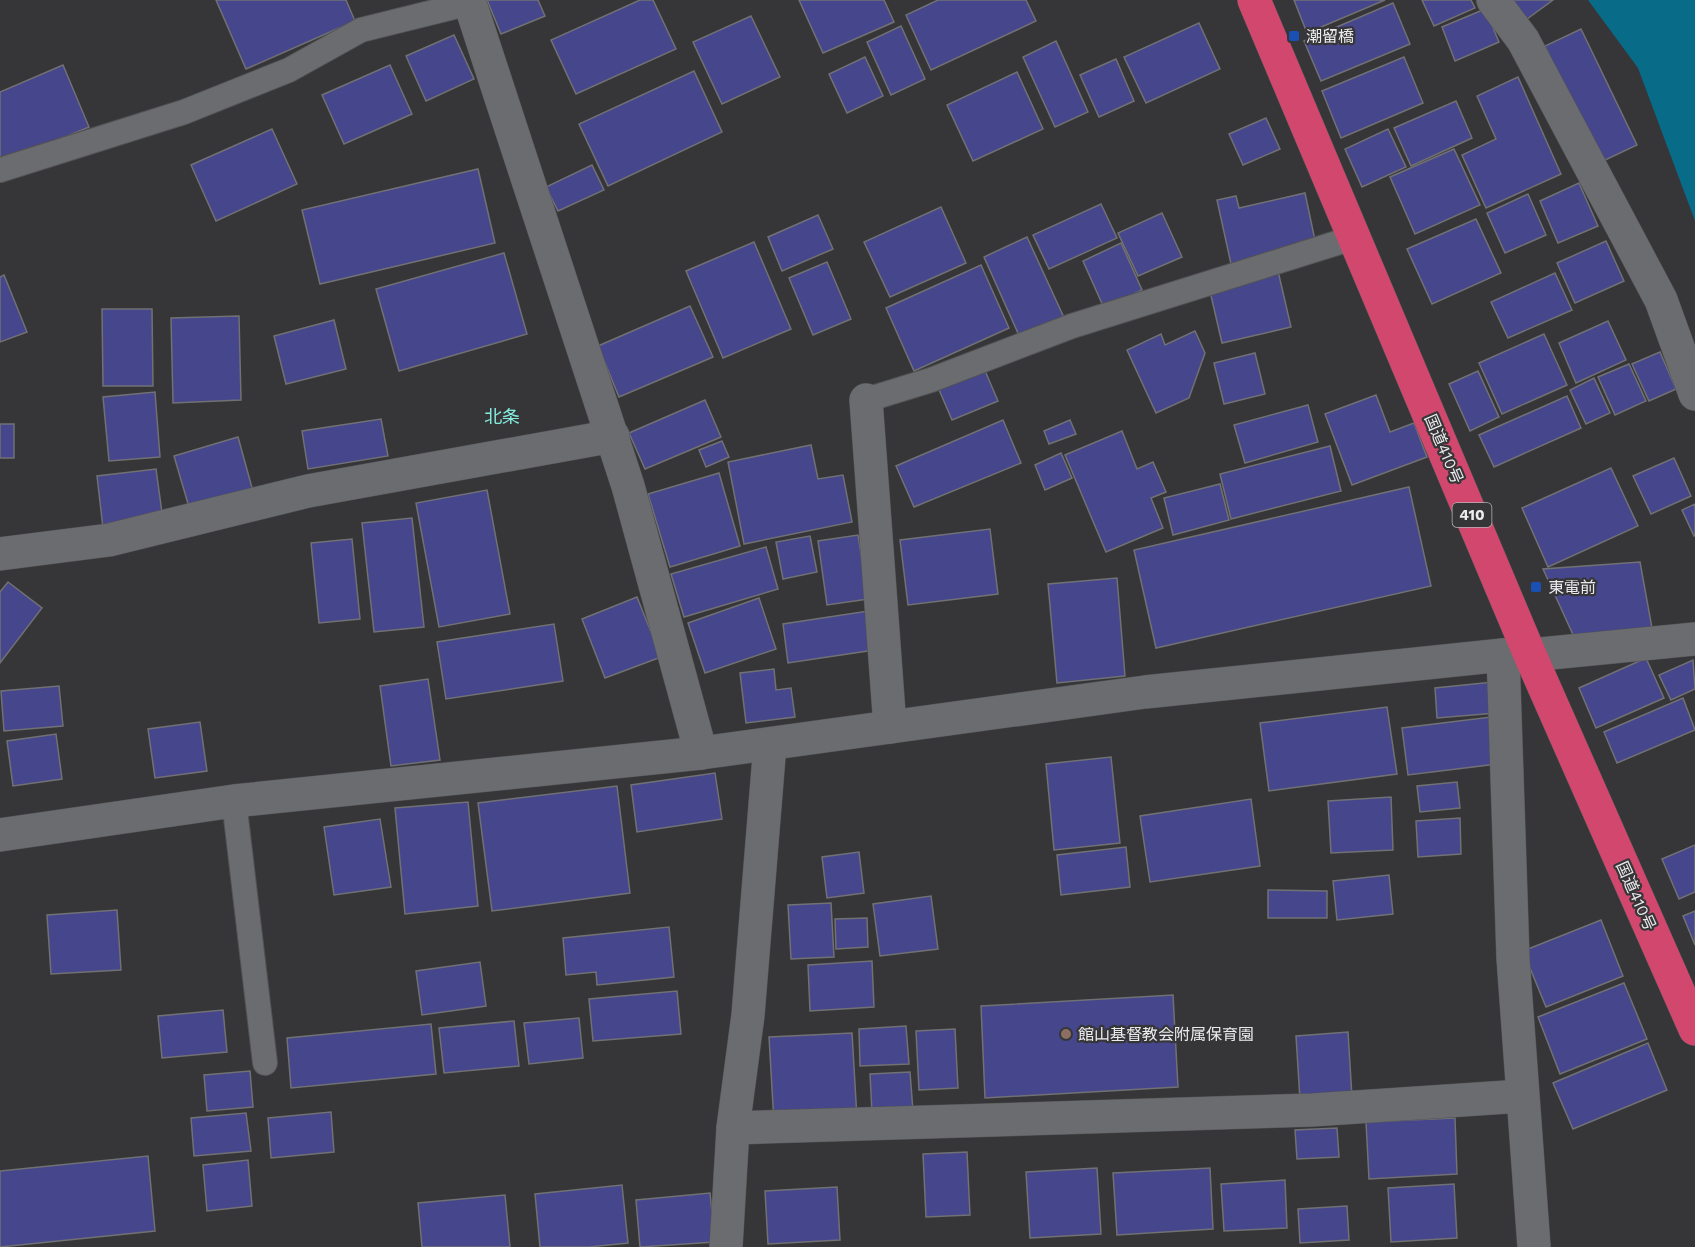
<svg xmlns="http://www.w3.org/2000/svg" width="1695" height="1247" viewBox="0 0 1695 1247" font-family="'Work Sans','Noto Sans JP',sans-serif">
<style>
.water{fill:#086b88}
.building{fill:#45468c;stroke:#717174;stroke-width:1.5}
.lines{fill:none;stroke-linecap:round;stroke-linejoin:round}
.lane-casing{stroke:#535355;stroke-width:26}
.street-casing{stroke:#535355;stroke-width:34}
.highway-casing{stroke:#535355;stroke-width:34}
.lane{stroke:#6b6c6f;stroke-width:24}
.street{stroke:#6b6c6f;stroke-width:33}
.highway{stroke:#d2476e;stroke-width:33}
.transit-dot{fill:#1a4fb4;stroke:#363639;stroke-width:2}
.education-dot{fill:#8d6e63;stroke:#363639;stroke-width:2}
.labels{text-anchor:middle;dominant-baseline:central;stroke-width:4.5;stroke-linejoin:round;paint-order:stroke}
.shield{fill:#363639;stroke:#b5b5b7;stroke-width:1.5}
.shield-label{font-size:15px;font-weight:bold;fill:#ebebed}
.poi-label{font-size:16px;fill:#ebebed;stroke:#363639;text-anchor:start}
.street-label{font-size:16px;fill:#ebebed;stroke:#363639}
.neighbourhood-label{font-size:18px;fill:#83ebdc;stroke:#363639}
</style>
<rect width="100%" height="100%" fill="#363639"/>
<path class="water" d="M1588 0H1695V221L1638 68Z"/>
<g class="building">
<path d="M216 0H346L355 21 246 69Z"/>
<path d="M487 0H538L545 16 501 34Z"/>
<path d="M640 0H653L676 49 576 94 551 40Z"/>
<path d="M799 0H884L894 22 823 53Z"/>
<path d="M938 0H1026L1036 21 931 70 906 15Z"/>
<path d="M1294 0H1385L1307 33Z"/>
<path d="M1422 0H1471L1475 8 1434 26Z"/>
<path d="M1513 0H1553L1527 19Z"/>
<path d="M1393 3 1410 44 1321 81 1304 41Z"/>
<path d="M1485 9 1499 42 1455 61 1442 27Z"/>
<path d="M751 16 780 77 722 104 693 42Z"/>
<path d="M1199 23 1220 69 1146 103 1124 57Z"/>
<path d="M901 26 925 79 891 95 867 42Z"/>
<path d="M1581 29 1637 145 1601 162 1545 46Z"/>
<path d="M454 35 474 79 426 101 406 56Z"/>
<path d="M1056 41 1088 112 1055 127 1023 57Z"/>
<path d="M865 57 883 96 847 113 829 74Z"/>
<path d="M1404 57 1423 103 1341 138 1322 91Z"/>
<path d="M1116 59 1134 101 1099 117 1080 75Z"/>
<path d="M63 65 89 127 0 164V92Z"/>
<path d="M390 65 412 114 344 144 322 95Z"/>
<path d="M694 71 722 132 608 186 579 124Z"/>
<path d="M1017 72 1043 129 973 161 947 105Z"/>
<path d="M1518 77 1561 174 1486 208 1462 155 1496 139 1477 96Z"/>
<path d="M1456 101 1472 138 1411 166 1394 128Z"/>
<path d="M1266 118 1280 149 1243 165 1229 134Z"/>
<path d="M272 129 297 184 216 221 191 165Z"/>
<path d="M1388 129 1406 167 1362 187 1345 149Z"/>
<path d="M1454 149 1480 205 1415 234 1390 177Z"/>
<path d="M592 165 604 190 558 211 546 187Z"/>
<path d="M478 169 495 243 320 284 302 210Z"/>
<path d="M1579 183 1598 226 1558 243 1540 201Z"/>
<path d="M1305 193 1316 245 1231 264 1217 200 1236 196 1239 208Z"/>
<path d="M1528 194 1546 235 1505 253 1487 213Z"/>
<path d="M1101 204 1117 238 1049 269 1033 235Z"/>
<path d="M941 207 966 263 890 297 864 242Z"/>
<path d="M1162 213 1182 257 1138 276 1118 233Z"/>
<path d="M818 215 833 249 782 271 768 237Z"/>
<path d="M1476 219 1501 273 1432 304 1407 249Z"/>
<path d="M1027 237 1066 322 1022 342 984 257Z"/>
<path d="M1606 241 1624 281 1575 303 1557 263Z"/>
<path d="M754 242 791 329 723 358 686 271Z"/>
<path d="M1121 243 1142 290 1104 308 1083 261Z"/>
<path d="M504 253 527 334 399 371 376 289Z"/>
<path d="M827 262 851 319 813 335 789 278Z"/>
<path d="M981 265 1009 328 914 371 886 308Z"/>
<path d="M1278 271 1291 327 1222 343 1209 287Z"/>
<path d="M1555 273 1572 310 1508 338 1491 302Z"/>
<path d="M4 275 27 332 0 342V277Z"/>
<path d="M690 306 713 357 619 397 598 346Z"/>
<path d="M102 309H152L153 386H103Z"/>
<path d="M239 316 241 400 173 403 171 318Z"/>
<path d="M334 320 346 369 286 384 274 336Z"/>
<path d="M1608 321 1626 360 1576 383 1559 343Z"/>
<path d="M1195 331 1205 353 1189 398 1156 413 1127 350 1161 334 1165 345Z"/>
<path d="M1544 334 1567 385 1502 414 1479 363Z"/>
<path d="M1660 352 1676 389 1649 401 1632 364Z"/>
<path d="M1255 353 1265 394 1224 404 1214 363Z"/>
<path d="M1629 364 1646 401 1615 415 1598 377Z"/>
<path d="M983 366 998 401 952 420 937 385Z"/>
<path d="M1478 371 1499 417 1470 431 1449 384Z"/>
<path d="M1594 378 1610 413 1586 424 1570 390Z"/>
<path d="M155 392 160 457 109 461 103 397Z"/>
<path d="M1376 395 1390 432 1414 423 1427 457 1352 485 1325 414Z"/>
<path d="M1567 396 1581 428 1494 467 1479 435Z"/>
<path d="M705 400 721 437 645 469 629 433Z"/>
<path d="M1308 405 1318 442 1245 463 1234 425Z"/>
<path d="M381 419 388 456 308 469 302 431Z"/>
<path d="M1003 420 1021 463 914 507 896 466Z"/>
<path d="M1070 420 1076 434 1049 444 1044 431Z"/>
<rect x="0" y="424" width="14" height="34"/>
<path d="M1122 431 1137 469 1153 462 1166 492 1151 498 1163 528 1106 552 1065 455Z"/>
<path d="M238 437 254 495 191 514 174 456Z"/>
<path d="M722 441 729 457 706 467 699 450Z"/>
<path d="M811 445 818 479 843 475 852 522 744 544 728 462Z"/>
<path d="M1330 446 1341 491 1231 519 1220 474Z"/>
<path d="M1061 453 1072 478 1045 490 1035 465Z"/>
<path d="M1674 458 1691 496 1651 514 1633 476Z"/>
<path d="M1611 468 1638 526 1548 567 1522 508Z"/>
<path d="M156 469 163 520 103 528 97 476Z"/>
<path d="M719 473 740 546 670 567 648 494Z"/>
<path d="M1220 484 1229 520 1173 535 1164 498Z"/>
<path d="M1409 487 1431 586 1156 648 1134 550Z"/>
<path d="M487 490 510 614 439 627 416 503Z"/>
<path d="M1695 504V536H1694L1682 510Z"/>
<path d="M412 518 424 627 374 632 362 523Z"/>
<path d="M990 529 998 594 908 605 900 540Z"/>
<path d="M858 535 868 599 827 605 818 541Z"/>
<path d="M810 536 817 572 783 579 776 542Z"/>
<path d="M352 539 360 619 319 623 311 543Z"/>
<path d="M766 547 778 589 684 617 671 574Z"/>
<path d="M1640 562 1652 628 1575 639 1543 569Z"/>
<path d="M1117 578 1125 676 1057 683 1048 584Z"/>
<path d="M8 582 42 608 0 663V592Z"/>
<path d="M637 597 661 657 605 678 582 619Z"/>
<path d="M759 598 776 649 705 673 688 623Z"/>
<path d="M868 611 874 650 788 663 783 624Z"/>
<path d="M554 624 563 681 446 699 437 642Z"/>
<path d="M1646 658 1664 698 1596 728 1579 688Z"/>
<path d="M1693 660 1695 689 1671 700 1659 675Z"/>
<path d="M774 669 776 690 791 688 795 717 746 723 740 673Z"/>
<path d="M428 679 440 760 391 766 380 686Z"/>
<path d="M1493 682 1496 713 1437 718 1435 688Z"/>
<path d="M59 686 63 726 4 731 1 691Z"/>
<path d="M1683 698 1695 730 1617 763 1604 732Z"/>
<path d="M1387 707 1397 774 1269 791 1260 723Z"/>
<path d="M1491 717 1497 764 1408 775 1402 728Z"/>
<path d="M200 722 207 771 155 778 148 729Z"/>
<path d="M56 734 62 779 13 786 7 741Z"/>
<path d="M1111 757 1120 843 1054 850 1046 764Z"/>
<path d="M715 773 722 819 637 832 631 785Z"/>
<path d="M1457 782 1460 808 1420 812 1417 786Z"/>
<path d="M617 786 630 893 492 911 478 803Z"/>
<path d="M1391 797 1393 850 1331 853 1328 801Z"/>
<path d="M1251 799 1260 866 1150 882 1140 816Z"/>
<path d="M468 802 478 906 405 914 395 808Z"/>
<path d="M1460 818 1461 854 1418 857 1416 821Z"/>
<path d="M380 819 391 887 334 895 324 827Z"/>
<path d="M1695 845V892L1679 899 1662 859Z"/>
<path d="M1126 847 1130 887 1061 895 1057 855Z"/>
<path d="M859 852 864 893 827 898 822 857Z"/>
<path d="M1389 875 1393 914 1337 920 1333 881Z"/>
<path d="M1268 890 1327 891V918H1268Z"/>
<path d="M931 896 938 949 880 956 873 904Z"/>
<path d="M831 903 834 957 791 959 788 905Z"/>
<path d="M117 910 121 970 51 974 47 915Z"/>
<path d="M1695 911V945L1683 916Z"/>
<path d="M867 918 868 947 836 949 835 919Z"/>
<path d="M1601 920 1623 976 1546 1007 1523 951Z"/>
<path d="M669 927 674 977 597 985 596 972 566 975 563 938Z"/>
<path d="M872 961 874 1007 810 1011 808 965Z"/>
<path d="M480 962 486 1006 422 1015 416 971Z"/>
<path d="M1624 983 1647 1039 1560 1074 1538 1017Z"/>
<path d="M677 991 681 1034 593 1041 589 999Z"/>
<path d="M1173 995 1178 1087 985 1098 981 1006Z"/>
<path d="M223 1010 227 1052 162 1058 158 1016Z"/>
<path d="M579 1018 583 1058 529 1064 524 1023Z"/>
<path d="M514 1021 519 1066 444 1073 439 1028Z"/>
<path d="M431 1024 436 1074 291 1088 287 1038Z"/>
<path d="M906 1026 909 1064 860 1066 859 1029Z"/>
<path d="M955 1029 958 1088 919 1090 916 1031Z"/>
<path d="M1348 1032 1352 1097 1300 1100 1296 1036Z"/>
<path d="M852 1033 857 1118 774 1123 769 1037Z"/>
<path d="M1648 1043 1667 1090 1573 1129 1553 1083Z"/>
<path d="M250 1071 253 1107 207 1111 204 1075Z"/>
<path d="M910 1072 913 1111 872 1113 870 1074Z"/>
<path d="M331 1112 334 1152 271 1158 268 1118Z"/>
<path d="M246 1113 251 1151 194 1156 191 1118Z"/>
<path d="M1455 1118 1457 1174 1369 1179 1366 1122Z"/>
<path d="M1337 1128 1339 1157 1297 1159 1295 1130Z"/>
<path d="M967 1152 970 1215 926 1217 923 1154Z"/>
<path d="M148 1156 155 1231 0 1247V1171Z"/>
<path d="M248 1160 252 1206 207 1211 203 1165Z"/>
<path d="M1097 1168 1101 1234 1030 1238 1026 1172Z"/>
<path d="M1210 1168 1213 1229 1117 1235 1113 1173Z"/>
<path d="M1285 1180 1287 1228 1224 1231 1221 1184Z"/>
<path d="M1454 1184 1457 1238 1391 1242 1388 1188Z"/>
<path d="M622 1185 628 1243 589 1247H540L535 1194Z"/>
<path d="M837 1187 840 1240 768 1244 765 1191Z"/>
<path d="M710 1193 715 1242 640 1247 636 1200Z"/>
<path d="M505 1195 510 1247H422L418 1203Z"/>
<path d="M1347 1206 1349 1240 1300 1243 1298 1209Z"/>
</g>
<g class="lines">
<g class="lane-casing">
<g id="lane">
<path d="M0 170 184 112 289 70 361 30 470 3"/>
<path d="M866 400 931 380 1072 326 1356 237"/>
<path d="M234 801 265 1063"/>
</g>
</g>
<g class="street-casing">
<g id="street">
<path d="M469 0 628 486 701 753"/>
<path d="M1493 0 1523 40 1661 300 1695 394"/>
<path d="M866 400 890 727"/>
<path d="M0 554 109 540 308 491 613 436"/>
<path d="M1503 655 1513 958 1534 1247"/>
<path d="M0 835 234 801 701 753 1145 692 1503 655H1530L1695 639"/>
<path d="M733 1128 1312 1110 1522 1096"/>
<path d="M726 1247 733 1128 748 1015 770 744"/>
</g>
</g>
<g class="highway-casing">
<path id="highway" d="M1254 0 1530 655 1695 1029"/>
</g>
<use href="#lane" class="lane"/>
<use href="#street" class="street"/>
<use href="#highway" class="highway"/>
</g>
<g class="transit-dot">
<rect x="1288" y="30" width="12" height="12" rx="3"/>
<rect x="1530" y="581" width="12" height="12" rx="3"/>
</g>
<circle class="education-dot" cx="1066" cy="1034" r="6"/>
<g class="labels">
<rect class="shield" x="1452.5" y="503" width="39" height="24" rx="4.5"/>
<g class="shield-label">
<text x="1472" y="515">410</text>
</g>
<g class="poi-label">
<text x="1306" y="36">潮留橋</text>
<text x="1548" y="587">東電前</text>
<text x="1078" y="1034">館山基督教会附属保育園</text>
</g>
<g class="street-label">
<text transform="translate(1444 449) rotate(67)">国道410号</text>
<text transform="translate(1636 896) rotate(66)">国道410号</text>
</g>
<g class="neighbourhood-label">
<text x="502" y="416">北条</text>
</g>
</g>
</svg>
